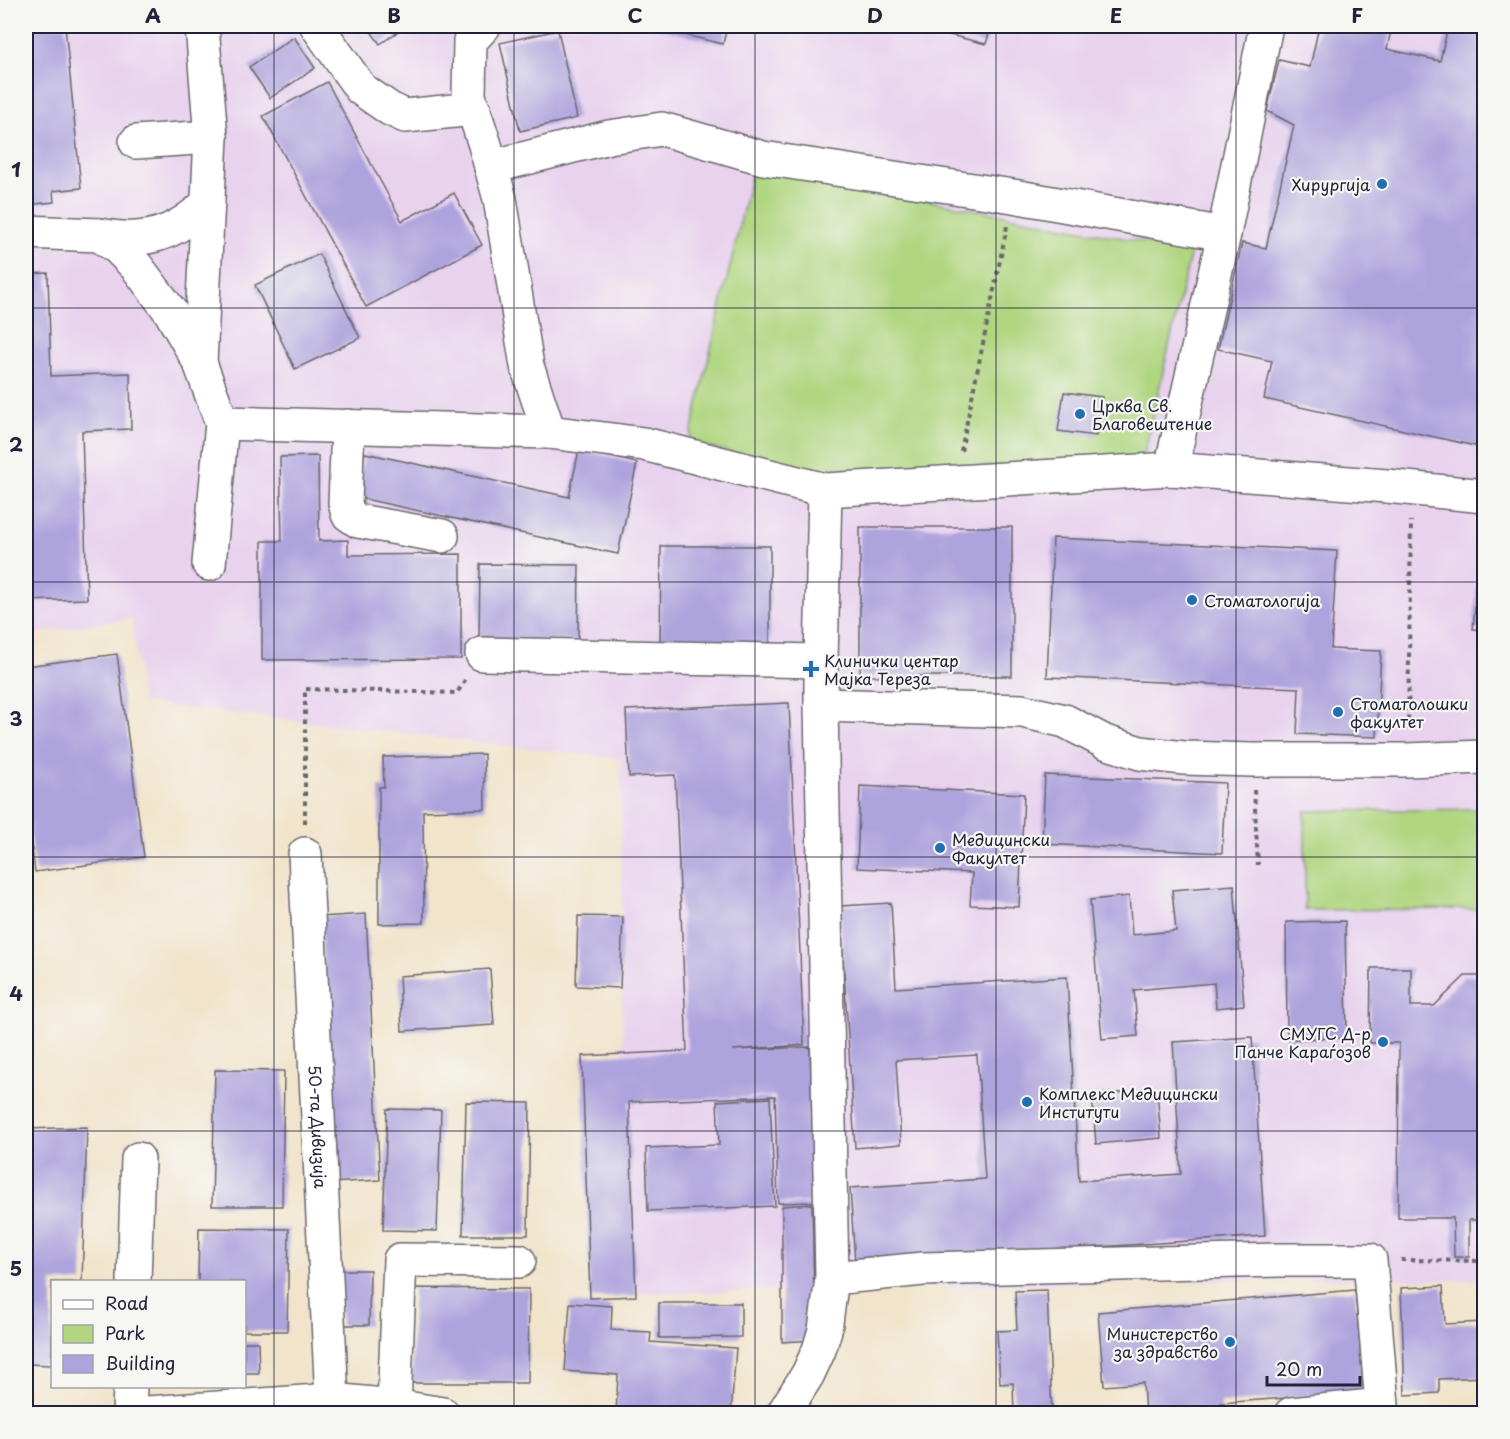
<svg xmlns="http://www.w3.org/2000/svg" width="1510" height="1439" viewBox="0 0 1510 1439" font-family="'Playpen Sans',sans-serif">
<style>
.built{fill:#e8d2ee}
.green{fill:#b0d680;stroke:#697c5e;stroke-width:1.5}
.building{fill:#ada3dd}
.lines{fill:none;stroke-linecap:round;stroke-linejoin:round}
.minor-casing{stroke:#6a666d;stroke-width:36}
.path{stroke:#6a666d;stroke-width:4;stroke-dasharray:4.5 4.5;stroke-linecap:butt}
.minor{stroke:#fff;stroke-width:33}
.grid{fill:none;stroke:#22223b;stroke-width:1.5;stroke-opacity:0.55}
.poi-dot{fill:#1f6fb2;stroke:#f6f6f2;stroke-width:2}
.labels{text-anchor:middle;dominant-baseline:central;stroke-width:4.5;stroke-linejoin:round;paint-order:stroke}
.poi-label{font-size:16px;fill:#22223b;stroke:#f6f6f2;text-anchor:start}
.street-label{font-size:16px;fill:#22223b;stroke:#f6f6f2}
.neatline{fill:none;stroke:#22223b;stroke-width:2}
.grid-label{font-size:20px;text-anchor:middle;font-weight:bold;fill:#22223b}
</style>
<rect width="100%" height="100%" fill="#f6f6f2"/>
<filter id="ink" filterUnits="userSpaceOnUse"><feTurbulence type="fractalNoise" baseFrequency=".0167" numOctaves="2"/><feDisplacementMap in="SourceGraphic" scale="12" xChannelSelector="R" yChannelSelector="G"/><feConvolveMatrix kernelMatrix="1 2 1 2 8 2 1 2 1" color-interpolation-filters="sRGB"/></filter>
<filter id="wash" filterUnits="userSpaceOnUse"><feTurbulence type="fractalNoise" baseFrequency=".008" numOctaves="4" result="noise"/><feDisplacementMap in="SourceGraphic" scale="24" xChannelSelector="R" yChannelSelector="G"/><feGaussianBlur stdDeviation="1.35" result="paint"/><feColorMatrix in="noise" values="0 0 0 0 0 0 0 0 0 0 0 0 0 0 0 0 0 1.4 0 .05"/><feComposite in="paint" operator="in"/></filter>
<g filter="url(#wash)">
<rect width="100%" height="100%" fill="#f1e4cb"/>
<path class="built" d="M26 26H1484V1280L1292 1279 624 1294 621 759 142 703 132 618 26 635Z"/>
<g class="green">
<path d="M753 167 1191 251 1143 459 826 474 689 443Z"/>
<path d="M1484 809V909L1305 910V811Z"/>
</g>
<g id="blocks">
<g class="building">
<path d="M26 26H65L81 188 53 191 54 202 26 205Z"/>
<path d="M367 26H406L380 44Z"/>
<path d="M649 26H727L723 44Z"/>
<path d="M914 26H991L986 44Z"/>
<path d="M1319 26H1392L1387 49 1440 61 1448 26H1484V448L1264 399 1272 361 1218 349 1242 243 1266 248 1294 125 1267 111 1279 60 1310 67Z"/>
<path d="M558 30 577 118 520 131 500 43Z"/>
<path d="M294 37 315 68 270 98 249 67Z"/>
<path d="M327 82 402 221 454 193 482 245 366 307 263 116Z"/>
<path d="M319 254 360 338 295 369 255 285Z"/>
<path d="M48 273 51 376 130 373 131 429 82 431 87 599 26 601V274Z"/>
<path d="M1064 392 1102 397 1096 436 1058 431Z"/>
<path d="M579 450 637 463 618 554 355 497 365 453 569 497Z"/>
<path d="M318 456 319 541 348 540V555L461 554V659L262 660V541H282L280 457Z"/>
<rect x="860" y="527" width="152" height="149"/>
<path d="M1053 538 1337 551 1331 649 1381 651 1377 737 1297 734 1299 688 1047 677Z"/>
<path d="M661 546H770V651H660Z"/>
<path d="M480 564 579 565 578 641H479Z"/>
<path d="M1478 573 1484 574V630L1473 629Z"/>
<path d="M117 654 144 857 35 872 26 801V666Z"/>
<path d="M789 703 804 1045 733 1050 810 1047 815 1202 778 1203 775 1096 629 1102 636 1296 590 1298 582 1056 687 1051 675 775 629 777 626 710Z"/>
<path d="M484 754 485 809 423 811 424 923 379 924V787H384L383 757Z"/>
<path d="M1045 775 1225 783 1222 853 1042 844Z"/>
<path d="M860 786 1024 794 1019 907 970 905 972 873 857 868Z"/>
<path d="M1234 885 1244 1005 1216 1008 1214 983 1134 990 1138 1036 1102 1039 1090 900 1129 896 1132 935 1176 931 1172 890Z"/>
<path d="M891 903 896 988 1067 977 1079 1181 1181 1174 1173 1042 1252 1037 1265 1236 855 1263 850 1188 985 1179 977 1055 896 1060 901 1144 855 1148 840 906Z"/>
<path d="M366 914 380 1180 331 1183 321 917Z"/>
<path d="M578 916 623 917 620 988 576 986Z"/>
<path d="M1345 921 1347 1038 1287 1039 1286 922Z"/>
<path d="M1371 968H1411V1006H1434L1465 976H1484V1220H1469V1257H1454L1453 1218H1398L1399 1043H1370Z"/>
<path d="M490 969 494 1025 402 1031 399 976Z"/>
<path d="M215 1070 284 1071 282 1206H212Z"/>
<path d="M1157 1090 1161 1138 1096 1144 1092 1095Z"/>
<path d="M770 1098 775 1206 648 1211 646 1148 719 1145 717 1101Z"/>
<path d="M466 1102 530 1103 528 1235H463Z"/>
<path d="M387 1109 441 1110 437 1231 383 1230Z"/>
<path d="M87 1127 82 1282H52V1365L26 1364V1129Z"/>
<path d="M812 1204 815 1340 782 1342V1206Z"/>
<path d="M199 1228 289 1229 287 1331H244V1282H198Z"/>
<path d="M341 1270H370L369 1325H341Z"/>
<path d="M1443 1286 1445 1324 1484 1322V1377L1439 1379V1393L1405 1395 1401 1288Z"/>
<path d="M413 1288 529 1289 528 1383H412Z"/>
<path d="M1047 1290 1052 1414H1014L1013 1383 1000 1384 997 1331 1017 1330 1015 1291Z"/>
<path d="M1355 1290 1364 1392 1221 1403V1414H1145L1143 1383 1104 1386 1098 1312Z"/>
<path d="M570 1303 612 1306 611 1330 651 1332 650 1342 736 1348 731 1414H616L618 1375 565 1371Z"/>
<path d="M659 1303H741V1337L659 1338Z"/>
<path d="M244 1342H258L259 1373H244Z"/>
</g>
</g>
</g>
<g filter="url(#ink)">
<use href="#blocks" fill-opacity="0" stroke="#6a666d" stroke-width="1.5"/>
<g class="lines">
<g class="minor-casing">
<g id="minor">
<path d="M317 26 361 89 390 109 405 116 474 109"/>
<path d="M484 26 470 41 469 96 485 145 500 199 527 366 549 432"/>
<path d="M136 142 211 137"/>
<path d="M491 167 609 137 662 129 763 158 1013 196 1224 234"/>
<path d="M26 232 99 235 117 247 137 267 170 311 200 363 222 423 209 564"/>
<path d="M99 235C145 244 174 235 208 203"/>
<path d="M200 363 211 137 202 26"/>
<path d="M222 423 549 432 644 444 825 490 1171 469 1387 486 1484 496"/>
<path d="M348 426 345 503 348 514 358 521 442 536"/>
<path d="M1171 469 1224 234 1266 26"/>
<path d="M482 654 821 661"/>
<path d="M821 705 1022 711 1065 721 1105 742 1140 753 1184 758 1252 760H1407L1484 757"/>
<path id="s1" d="M305 854 332 1400"/>
<path d="M832 1278 923 1269 1279 1260H1370L1382 1405 1291 1414"/>
<path d="M134 1282 138 1159"/>
<path d="M394 1406 400 1260 519 1261"/>
<path d="M129 1414 130 1386"/>
<path d="M133 1414 332 1400 394 1406 443 1414"/>
<path d="M783 1414 808 1374 819 1350 825 1330 832 1278 821 705V661L825 490"/>
</g>
</g>
<g class="path">
<path d="M961 451 1007 226"/>
<path d="M1408 729 1411 521"/>
<path d="M1254 790 1258 865"/>
<path d="M305 823V689L457 693 465 680"/>
<path d="M1401 1260 1484 1261"/>
</g>
<use href="#minor" class="minor"/>
</g>
</g>
<path class="grid" d="M274 26V1414M514 26V1414M755 26V1414M996 26V1414M1236 26V1414M26 308H1484M26 582H1484M26 857H1484M26 1131H1484"/>
<g class="poi-dot">
<circle cx="1382" cy="184" r="6"/>
<circle cx="1080" cy="414" r="6"/>
<circle cx="1192" cy="600" r="6"/>
<path d="M808 660h6v6h6v6h-6v6h-6v-6h-6v-6h6z"/>
<circle cx="1338" cy="712" r="6"/>
<circle cx="940" cy="848" r="6"/>
<circle cx="1383" cy="1042" r="6"/>
<circle cx="1027" cy="1102" r="6"/>
<circle cx="1230" cy="1342" r="6"/>
</g>
<g class="labels">
<g class="poi-label">
<text x="1370" y="184" text-anchor="end">Хирургија</text>
<text x="1092" y="405">Црква Св.<tspan x="1092" dy="18">Благовештение</tspan></text>
<text x="1204" y="600">Стоматологија</text>
<text x="824" y="660">Клинички центар<tspan x="824" dy="18">Мајка Тереза</tspan></text>
<text x="1350" y="703">Стоматолошки<tspan x="1350" dy="18">факултет</tspan></text>
<text x="952" y="839">Медицински<tspan x="952" dy="18">Факултет</tspan></text>
<text x="1371" y="1033" text-anchor="end">СМУГС Д-р<tspan x="1371" dy="18">Панче Караѓозов</tspan></text>
<text x="1039" y="1093">Комплекс Медицински<tspan x="1039" dy="18">Институти</tspan></text>
<text x="1218" y="1333" text-anchor="end">Министерство<tspan x="1218" dy="18">за здравство</tspan></text>
</g>
<g class="street-label">
<text stroke="none"><textPath href="#s1" startOffset="273">50-та Дивизија</textPath></text>
</g>
</g>
<rect width="1510" height="1439" fill="none" stroke="#f6f6f2" stroke-width="66"/>
<rect x="51" y="1280" width="195" height="108" fill="#f6f6f2" stroke="#a1a1a9" stroke-width="1.5"/>
<rect x="63" y="1300" width="30" height="9" fill="#ffffff" stroke="#a1a1a9" stroke-width="1.5"/>
<text x="105" y="1310" font-size="18" fill="#22223b">Road</text>
<rect x="63" y="1325" width="30" height="18" fill="#b0d680" stroke="#a1a1a9" stroke-width="1.5"/>
<text x="105" y="1340" font-size="18" fill="#22223b">Park</text>
<rect x="63" y="1355" width="30" height="18" fill="#ada3dd" stroke="#a1a1a9" stroke-width="1.5"/>
<text x="105" y="1370" font-size="18" fill="#22223b">Building</text>
<path d="M1267 1376v9h93v-9" fill="none" stroke="#22223b" stroke-width="3"/>
<text x="1276" y="1376" font-size="18" fill="#22223b" stroke="#f6f6f2" stroke-width="4.5" paint-order="stroke">20 m</text>
<rect x="33" y="33" width="1444" height="1373" class="neatline"/>
<g class="grid-label">
<text x="153" y="23">A</text>
<text x="394" y="23">B</text>
<text x="635" y="23">C</text>
<text x="875" y="23">D</text>
<text x="1116" y="23">E</text>
<text x="1357" y="23">F</text>
<text x="16" y="177">1</text>
<text x="16" y="452">2</text>
<text x="16" y="726">3</text>
<text x="16" y="1001">4</text>
<text x="16" y="1276">5</text>
</g>
</svg>
